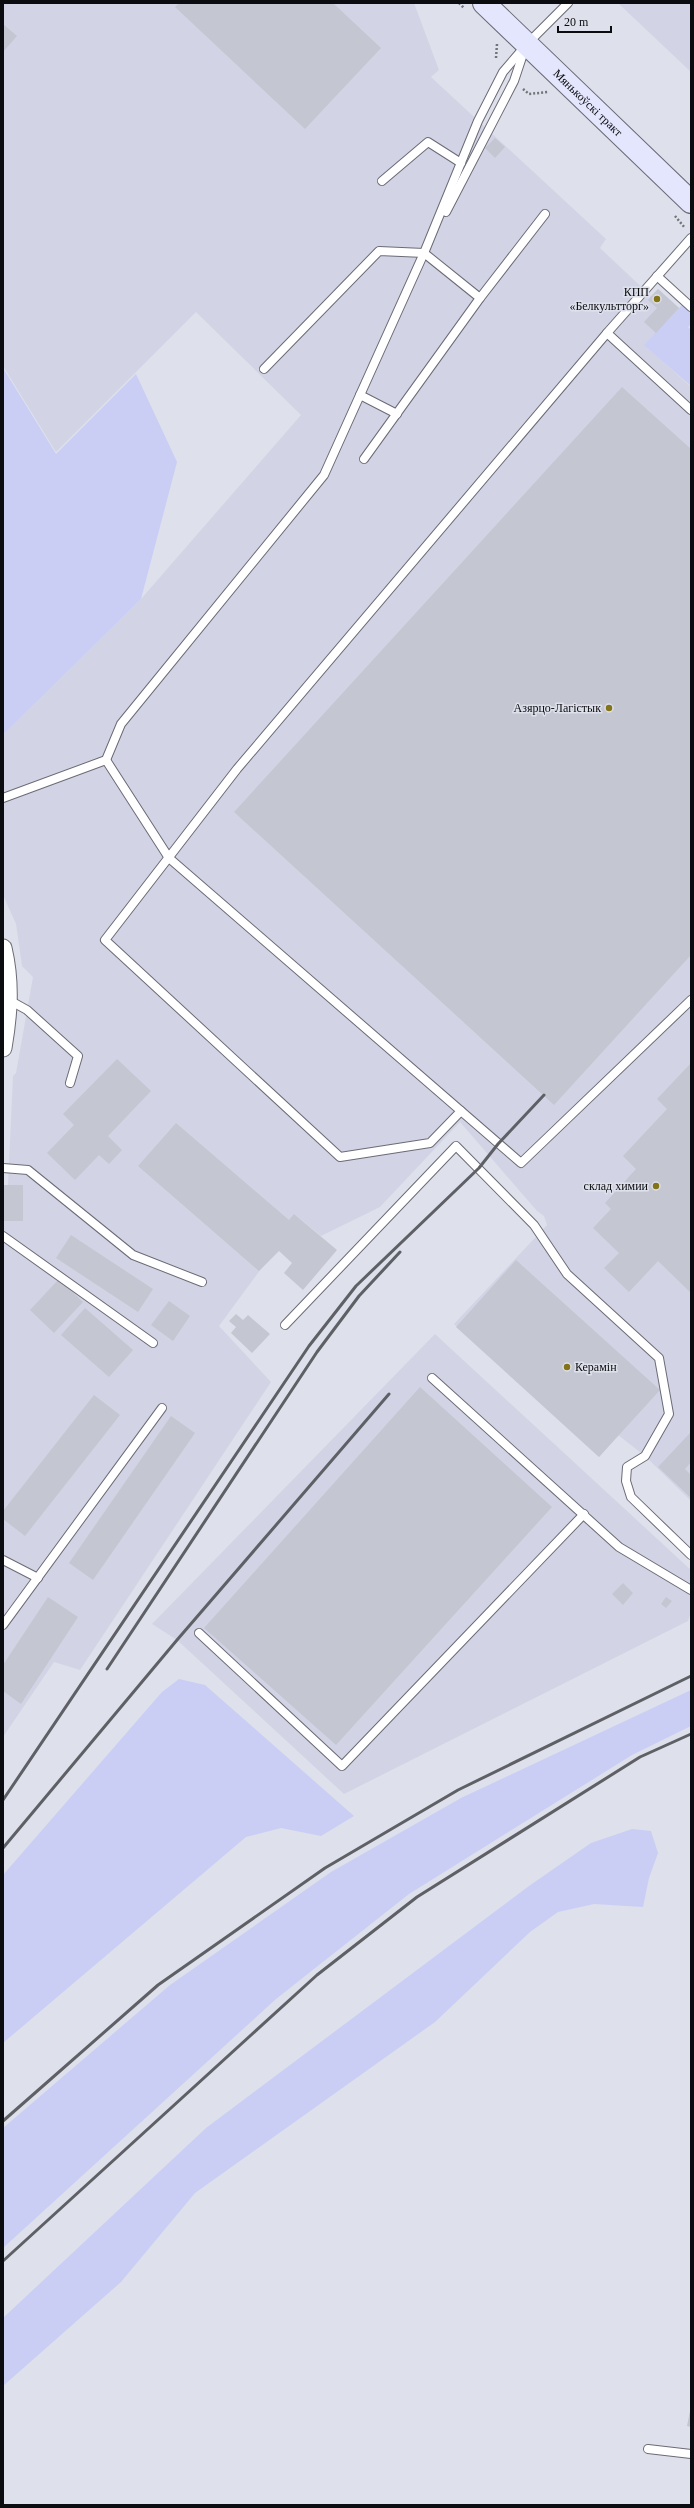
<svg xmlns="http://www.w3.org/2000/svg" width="694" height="2508" viewBox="0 0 694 2508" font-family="Georgia,serif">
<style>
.built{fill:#d2d4e6}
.green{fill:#cacef5}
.building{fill:#c4c6d1}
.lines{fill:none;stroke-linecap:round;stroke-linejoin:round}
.lane-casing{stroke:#6a6b75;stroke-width:10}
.street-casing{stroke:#6a6b75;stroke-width:19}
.secondary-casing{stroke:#6a6b75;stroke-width:24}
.path{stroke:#72747b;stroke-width:2.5;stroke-dasharray:2 2;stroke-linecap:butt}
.lane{stroke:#fff;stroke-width:8}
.street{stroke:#fff;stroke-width:17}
.secondary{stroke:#e4e6fd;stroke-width:22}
.rail{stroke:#5e6066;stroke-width:3}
.poi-dot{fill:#827417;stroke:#dee0eb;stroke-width:1.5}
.labels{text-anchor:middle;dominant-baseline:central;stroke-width:3;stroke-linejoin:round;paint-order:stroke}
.street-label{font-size:12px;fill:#0b0c0f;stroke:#dee0eb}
.poi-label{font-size:12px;fill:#0b0c0f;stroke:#dee0eb;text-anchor:end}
</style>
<rect width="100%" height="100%" fill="#dee0eb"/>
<g class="built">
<path d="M3 3H414L439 70 431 77 606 239 600 248 651 296 658 289 679 308 645 345 691 387V1501L645 1456 618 1435 599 1457 454 1324 547 1225 544 1216 537 1211 460 1122 380 1207 321 1236 294 1214 299 1228 261 1269 219 1326 271 1382 80 1670 54 1662 3 1737V1185H8L13 1076 16 1073 33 977 22 966 16 924 3 895V735L141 599 301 415 196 312 56 452 3 366Z"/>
<path d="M618 3H691V72Z"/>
<path d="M435 1334 691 1570V1612L688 1621 344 1794 177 1640 152 1624Z"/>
</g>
<g class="green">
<path d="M683 304 691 311V324L688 327 691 330V386L644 345Z"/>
<path d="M3 368 56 454 136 374 177 462 141 599 3 735Z"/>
<path d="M179 1679 205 1685 354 1816 321 1836 281 1828 246 1837 3 2043V1875L162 1692Z"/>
<path d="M691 1690V1726L632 1755 409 1894 276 1999 3 2248V2128L170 1985 331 1872 461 1798Z"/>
<path d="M632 1829 651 1831 658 1853 649 1878 643 1907 594 1904 558 1912 530 1932 435 2022 195 2193 121 2282 3 2386V2318L206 2128 529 1886 591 1843Z"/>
</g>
<g class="building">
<path d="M179 3H333L381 48 305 129 175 7Z"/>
<path d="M3 24 17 36 3 52Z"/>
<path d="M495 138 505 147 495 158 485 148Z"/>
<path d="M658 289 679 308 656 333 644 322 657 308 648 300Z"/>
<path d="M622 387 691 449V955L554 1105 234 812Z"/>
<path d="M117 1059 151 1091 108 1136 122 1150 109 1164 99 1155 75 1180 47 1153 74 1125 63 1114Z"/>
<path d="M691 1063V1293L658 1261 629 1292 604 1268 619 1253 593 1228 611 1209 605 1203 636 1169 623 1156 667 1109 657 1099Z"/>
<path d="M176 1123 289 1220 294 1214 337 1250 303 1290 284 1273 292 1263 279 1251 259 1271 138 1166Z"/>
<rect x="3" y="1185" width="20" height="36"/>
<path d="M71 1235 153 1289 138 1312 56 1258Z"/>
<path d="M516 1260 660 1390 599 1457 456 1327Z"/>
<path d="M59 1279 83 1302 54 1333 30 1310Z"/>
<path d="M169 1301 190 1316 173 1341 151 1325Z"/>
<path d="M85 1308 133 1350 109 1377 61 1335Z"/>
<path d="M236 1314 243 1320 248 1315 270 1334 252 1353 231 1333 236 1327 229 1321Z"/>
<path d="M420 1387 552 1507 336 1745 204 1628Z"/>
<path d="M94 1395 120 1415 25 1536 3 1519V1511Z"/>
<path d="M171 1416 195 1433 93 1580 69 1563Z"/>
<path d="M691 1432V1462L685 1469 691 1475V1498L658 1467Z"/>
<path d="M623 1583 633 1593 623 1605 612 1594Z"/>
<path d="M48 1597 78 1617 21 1704 3 1691V1665Z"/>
<path d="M666 1597 672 1601 666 1608 661 1604Z"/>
<path d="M691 2406V2427L687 2426Z"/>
</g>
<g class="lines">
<g class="lane-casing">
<g id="lane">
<path d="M382 181 428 142 461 163"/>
<path d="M446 212 514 81 525 48"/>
<path d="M657 276 691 307"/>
<path d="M607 333 691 238"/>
<path d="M264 369 379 251 424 253 480 298"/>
<path d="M360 395 397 414"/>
<path d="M364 459 480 298 545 214"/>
<path d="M106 760 169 858 521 1163 691 1000"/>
<path d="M3 798 106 760 121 724 324 475 424 253 478 121 503 72 527 44 568 3"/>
<path d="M9 1000 27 1010 78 1056 70 1083"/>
<path d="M461 1111 430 1143 340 1157 105 940 237 769 607 333 691 410"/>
<path d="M3 1168 28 1170 133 1255 202 1282"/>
<path d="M3 1236 153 1343"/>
<path d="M285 1325 456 1146 534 1225 567 1274 659 1358 669 1414 645 1456 627 1467 626 1481 631 1497 691 1555"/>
<path d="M432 1378 619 1547 691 1590"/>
<path d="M3 1560 38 1578"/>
<path d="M3 1625 162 1408"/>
<path d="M199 1633 342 1766 584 1514"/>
<path d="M648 2449 691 2454"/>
</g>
</g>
<g class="street-casing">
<path id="street" d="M3 948C11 982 9 1013 3 1048"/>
</g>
<g class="secondary-casing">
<g id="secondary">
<path id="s1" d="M484 3 691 202"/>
</g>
</g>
<g class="path">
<path d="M459 3 464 8"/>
<path d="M496 58 497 44"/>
<path d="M523 89 529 94 548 92"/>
<path d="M675 216 685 228"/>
</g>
<use href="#lane" class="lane"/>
<use href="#street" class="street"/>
<use href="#secondary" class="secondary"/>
<g class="rail">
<path d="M107 1669 317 1352 359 1296 400 1252"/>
<path d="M3 1800 309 1346 356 1286 479 1168 498 1144 544 1095"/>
<path d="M3 1848 177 1640 389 1394"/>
<path d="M3 2121 158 1985 325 1868 458 1790 691 1676"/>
<path d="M3 2261 317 1975 417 1897 640 1757 691 1734"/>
</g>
</g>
<g class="poi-dot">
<circle cx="657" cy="299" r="4"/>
<circle cx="609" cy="708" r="4"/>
<circle cx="656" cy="1186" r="4"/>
<circle cx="567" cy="1367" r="4"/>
</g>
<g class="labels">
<g class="street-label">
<text stroke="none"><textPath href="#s1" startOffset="144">Мянькоўскі тракт</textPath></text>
</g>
<g class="poi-label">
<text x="649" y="292">КПП<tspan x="649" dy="14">«Белкультторг»</tspan></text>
<text x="601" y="708">Азярцо-Лагістык</text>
<text x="648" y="1186">склад химии</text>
<text x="575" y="1367" text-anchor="start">Керамін</text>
</g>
</g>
<rect width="694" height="2508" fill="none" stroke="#0b0c0f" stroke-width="8"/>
<path d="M558 26v6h53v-6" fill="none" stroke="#0b0c0f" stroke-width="2"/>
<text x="564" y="26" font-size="12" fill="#0b0c0f" stroke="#dee0eb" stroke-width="3" paint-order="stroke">20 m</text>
</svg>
